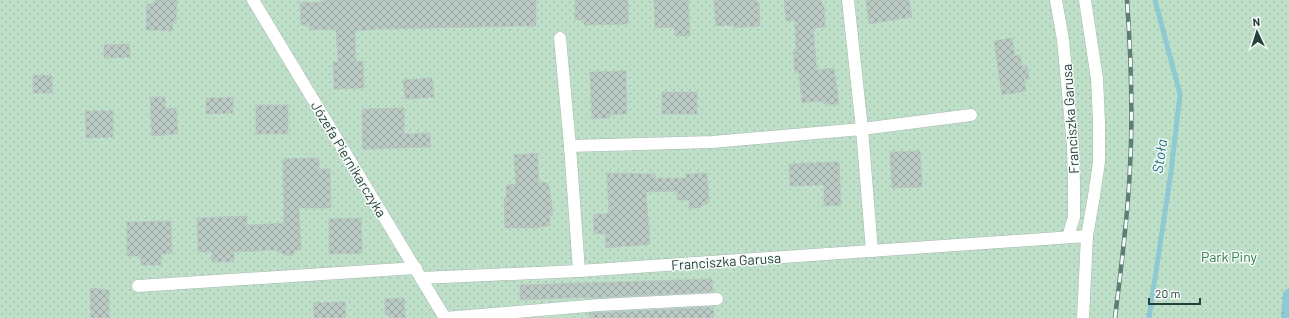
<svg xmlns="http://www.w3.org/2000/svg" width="1289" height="318" viewBox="0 0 1289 318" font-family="Barlow,sans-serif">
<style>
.park{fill:url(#park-dots)}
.water{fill:url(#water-ripples)}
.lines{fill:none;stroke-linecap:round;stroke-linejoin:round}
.stream{stroke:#8ec9d4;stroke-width:5}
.building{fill:url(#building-cross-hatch);stroke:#b8c9c2}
.minor-casing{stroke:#a8b8b2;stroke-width:13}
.minor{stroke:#fff;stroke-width:12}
.rail-casing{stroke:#5f7d75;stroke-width:4.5}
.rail{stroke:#f7fbf9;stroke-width:3;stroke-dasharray:9;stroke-linecap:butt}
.labels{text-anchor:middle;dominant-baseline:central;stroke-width:3;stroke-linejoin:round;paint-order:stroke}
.street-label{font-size:14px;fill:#24423a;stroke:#f7fbf9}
.park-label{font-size:14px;fill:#2d7a4b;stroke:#f7fbf9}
.water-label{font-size:15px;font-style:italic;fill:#1c6f80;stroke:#f7fbf9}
</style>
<defs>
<pattern id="park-dots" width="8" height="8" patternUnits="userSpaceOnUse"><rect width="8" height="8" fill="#bfe0c8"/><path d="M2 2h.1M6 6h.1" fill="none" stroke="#a4c1ad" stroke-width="1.8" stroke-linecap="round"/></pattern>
<pattern id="water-ripples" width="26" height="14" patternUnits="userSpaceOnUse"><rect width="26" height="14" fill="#8ec9d4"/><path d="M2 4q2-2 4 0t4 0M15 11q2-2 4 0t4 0" fill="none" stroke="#74a5ad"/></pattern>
<pattern id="building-cross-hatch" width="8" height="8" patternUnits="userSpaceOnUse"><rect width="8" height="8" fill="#bbcac4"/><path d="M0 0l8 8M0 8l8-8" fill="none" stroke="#98a6a0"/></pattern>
</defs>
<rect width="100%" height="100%" fill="#e6efeb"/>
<rect class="park" x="0" y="0" width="1289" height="318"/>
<path class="water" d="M1289 288V318H1281L1283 292Z"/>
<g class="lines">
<path class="stream" d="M1149 318 1171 172 1180 94 1155 0"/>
</g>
<g class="building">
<path d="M154 0H177L176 23H173L172 31 146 30 147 4H154Z"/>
<path d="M321 0H536V26L379 29 355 31 356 61H363L364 88 334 89 333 62H338L336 29 309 30V25H301L300 3 321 2Z"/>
<path d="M575 0H628V24L584 25V20H575Z"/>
<path d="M654 0H688L690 36H675L674 27 655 28Z"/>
<path d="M714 0H756V2H759L760 26 734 28 733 25 716 26Z"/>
<path d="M784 0H822V5H824L825 27 813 28 817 70 834 68 839 104 827 105 820 101 802 103 799 72H795L793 52H796L795 20 786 21Z"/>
<path d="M866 0H909L912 17 869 24Z"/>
<path d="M1012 38 1015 56 1020 55 1022 66H1027L1029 79H1024L1026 91 1002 95 994 41Z"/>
<path d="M129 44 130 57 104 58V45Z"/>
<path d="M626 71 627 114 610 115V118L592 119 590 72Z"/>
<path d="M33 75 52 76V93H33Z"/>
<path d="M432 78 434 97 405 99 403 80Z"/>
<rect x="662" y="92" width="35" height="22"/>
<path d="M150 97H165V109L176 108 178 134 152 136Z"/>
<path d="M233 97V113L206 114V98Z"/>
<rect x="256" y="105" width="32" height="29"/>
<path d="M404 108V134L430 133 431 147 363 149 362 109Z"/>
<path d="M85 111H113V137L86 138Z"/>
<path d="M920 151 922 187 892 188 890 152Z"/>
<path d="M537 153 539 182 548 183 550 192 553 214 550 217V226L540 227 537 228H505L504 198H506V185L516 184 514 155Z"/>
<path d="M319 158V169H330L331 208H299L301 250H294V255H285L276 250 234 252V262H212V252H198L197 218 247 216V225L284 223 283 159Z"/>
<path d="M839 162 841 205 824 206V185L790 186 789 164Z"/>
<path d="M607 173 655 174V178H686V174L707 173 709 202 699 208H689V200H677V191L646 192 650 244 606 248 605 233 594 234 593 215 609 213Z"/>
<path d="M361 218 362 253 329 254V219Z"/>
<path d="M171 221 172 253 161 254V265H141L140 256H127V222Z"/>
<path d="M712 279 713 292 588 298V297L520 300V285Z"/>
<path d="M90 288 109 290V318H91Z"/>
<path d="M404 298 405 318H389V315H385V299Z"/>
<path d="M345 302 346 318H314L313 303Z"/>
<path d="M713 307 714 318H589V313Z"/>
</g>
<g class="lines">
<g class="minor-casing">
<g id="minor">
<path d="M253 0 445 318"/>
<path d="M848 0 862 129 872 251"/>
<path d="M1056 0 1063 40 1073 146 1074 184V217L1068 237"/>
<path d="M560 38 570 146 579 271"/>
<path d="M570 146 712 142 862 129 971 115"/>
<path d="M421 278 579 271 1087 236"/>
<path d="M138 286 416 268"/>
<path d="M445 318 599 305 717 299"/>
<path d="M1083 318 1087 236 1094 196 1099 162V122L1097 79 1085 0"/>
</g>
</g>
<use href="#minor" class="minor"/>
<g class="rail-casing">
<path id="rail" d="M1115 318C1121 268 1128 217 1130 167 1133 111 1131 56 1127 0"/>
</g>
<use href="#rail" class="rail"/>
</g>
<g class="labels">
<g class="street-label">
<text transform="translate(1070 119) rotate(-94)">Franciszka Garusa</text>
<text transform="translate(349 159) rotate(59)">Józefa Piernikarczyka</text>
<text transform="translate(726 261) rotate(-4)">Franciszka Garusa</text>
</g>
<g class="park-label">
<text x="1229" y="256">Park Piny</text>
</g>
<g class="water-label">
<text transform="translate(1159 156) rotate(-82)">Stoła</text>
</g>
</g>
<g transform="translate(1257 32) rotate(356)" stroke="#f7fbf9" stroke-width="3" paint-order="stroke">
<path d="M0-3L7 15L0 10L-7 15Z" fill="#24423a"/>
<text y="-6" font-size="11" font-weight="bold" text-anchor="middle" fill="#24423a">N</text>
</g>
<path d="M1149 298v6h51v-6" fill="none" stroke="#24423a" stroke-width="2"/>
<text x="1155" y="298" font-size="12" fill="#24423a" stroke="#f7fbf9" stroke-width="3" paint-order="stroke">20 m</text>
</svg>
